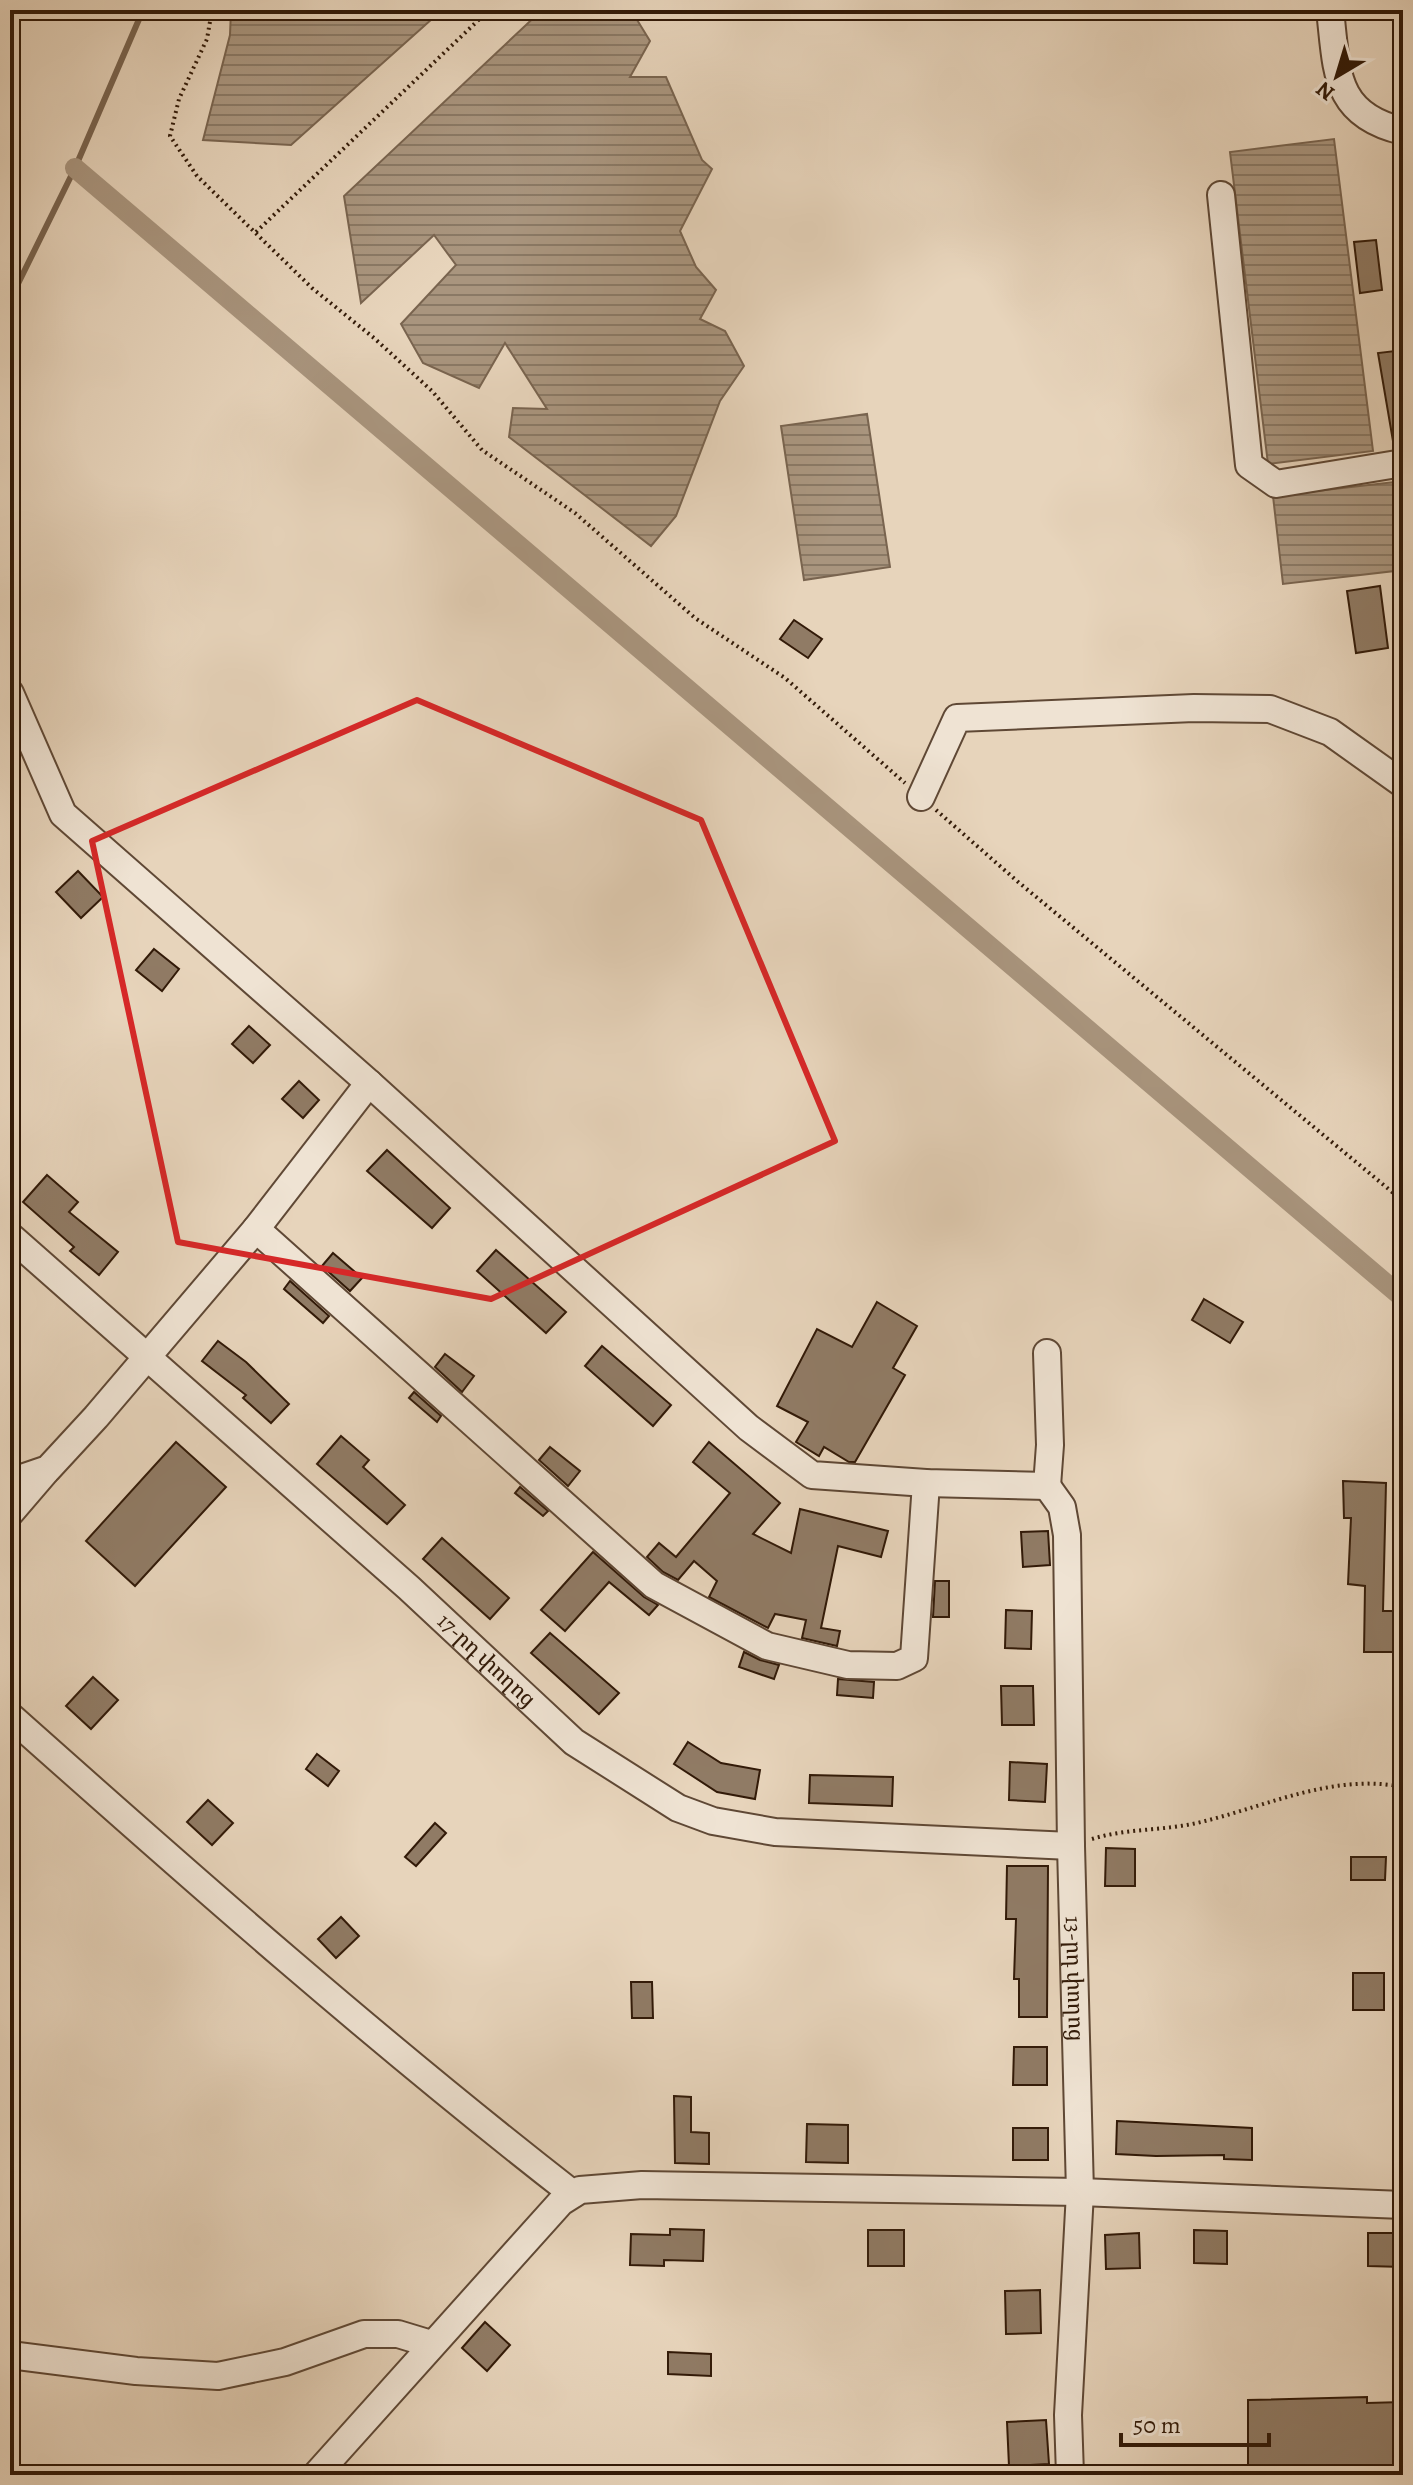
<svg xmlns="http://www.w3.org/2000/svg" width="1413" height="2485" viewBox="0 0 1413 2485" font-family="Alegreya,'Noto Serif Armenian',serif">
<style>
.water{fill:url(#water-rules);stroke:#79644f;stroke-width:2}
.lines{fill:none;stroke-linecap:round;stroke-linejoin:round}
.stream{stroke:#79644f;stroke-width:6}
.canal{stroke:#a9957e;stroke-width:20}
.building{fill:#907b65;stroke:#321a08;stroke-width:2}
.minor-casing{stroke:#5f4835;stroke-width:30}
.path{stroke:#321a08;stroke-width:4;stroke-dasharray:2 4;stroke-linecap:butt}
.minor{stroke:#efe3d3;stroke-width:26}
.marked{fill:none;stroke:#d62828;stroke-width:6;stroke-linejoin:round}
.labels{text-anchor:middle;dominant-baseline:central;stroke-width:6;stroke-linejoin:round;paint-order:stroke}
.street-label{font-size:22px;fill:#321a08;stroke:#efe3d3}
</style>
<defs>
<pattern id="water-rules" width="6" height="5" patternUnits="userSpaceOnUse" patternTransform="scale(2)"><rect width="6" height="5" fill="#a9957e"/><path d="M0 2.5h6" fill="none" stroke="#8a7965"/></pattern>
</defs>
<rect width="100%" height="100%" fill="#e7d4bb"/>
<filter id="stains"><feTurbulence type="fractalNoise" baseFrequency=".0025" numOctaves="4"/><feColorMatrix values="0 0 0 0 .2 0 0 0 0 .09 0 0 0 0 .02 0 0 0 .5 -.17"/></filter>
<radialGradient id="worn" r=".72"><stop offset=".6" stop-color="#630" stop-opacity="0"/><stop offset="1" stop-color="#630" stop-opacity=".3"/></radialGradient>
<g class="water">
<path d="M231 10H442L291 145 203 140 230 35Z"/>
<path d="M542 10H631L650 41 630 77H666L702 160 712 169 680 231 696 267 716 290 700 319 725 331 744 366 720 401 676 516 651 546 509 437 513 408 547 409 505 343 479 388 423 363 401 324 456 265 434 235 361 303 344 196Z"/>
<path d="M1188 10H1253L1189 18Z"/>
<path d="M1334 139 1373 451 1268 464 1230 152Z"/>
<path d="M867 414 890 567 804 580 781 426Z"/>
<path d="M1403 481V570L1283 584 1273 496Z"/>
</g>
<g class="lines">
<path class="stream" d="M10 300 75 168 143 10"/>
<path class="canal" d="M75 168 1403 1298"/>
</g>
<g class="building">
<path d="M1376 240 1382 290 1360 293 1354 242Z"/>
<path d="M1395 351 1403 395V446L1394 447 1378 353Z"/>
<path d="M1380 586 1388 648 1356 653 1347 591Z"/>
<path d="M794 620 822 639 808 658 780 639Z"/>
<path d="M78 871 103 897 81 918 56 892Z"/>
<path d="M154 949 179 969 162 991 136 970Z"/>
<path d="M249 1026 270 1045 253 1063 232 1044Z"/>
<path d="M299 1081 319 1100 303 1118 282 1099Z"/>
<path d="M387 1150 450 1208 432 1228 367 1171Z"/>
<path d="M47 1175 78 1202 69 1212 118 1252 99 1275 70 1251 74 1247 23 1202Z"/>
<path d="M496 1250 566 1312 546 1333 477 1271Z"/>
<path d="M333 1253 362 1278 350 1291 322 1266Z"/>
<path d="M290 1281 329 1316 323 1323 284 1289Z"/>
<path d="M1204 1299 1243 1322 1230 1343 1192 1320Z"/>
<path d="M877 1302 917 1326 893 1368 905 1375 855 1462H849L824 1447 819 1456 796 1442 808 1422 777 1406 817 1329 852 1347Z"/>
<path d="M218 1341 246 1362 289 1404 271 1423 243 1398 246 1395 202 1361Z"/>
<path d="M602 1346 671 1405 653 1426 585 1366Z"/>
<path d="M445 1354 474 1376 462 1392 435 1367Z"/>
<path d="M414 1392 441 1416 437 1422 409 1398Z"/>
<path d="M341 1436 369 1460 363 1467 405 1505 387 1524 317 1464Z"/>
<path d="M176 1442 226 1487 135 1586 86 1541Z"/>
<path d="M709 1442 780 1503 753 1534 791 1553 800 1509 888 1531 881 1557 838 1546 821 1628 840 1631 837 1646 802 1638 806 1620 775 1614 768 1628 709 1597 717 1581 694 1561 678 1580 663 1572 647 1557 659 1543 676 1557 730 1493 693 1462Z"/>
<path d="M550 1447 580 1471 568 1486 539 1460Z"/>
<path d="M1343 1481 1386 1483 1383 1611H1401L1400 1652H1364L1365 1586 1348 1584 1351 1518H1344Z"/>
<path d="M520 1487 548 1511 543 1516 515 1493Z"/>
<path d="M1048 1531 1050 1565 1023 1567 1021 1532Z"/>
<path d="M442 1538 509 1598 490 1619 423 1559Z"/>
<path d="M593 1552 644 1597 658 1605 649 1615 609 1582 565 1631 541 1610Z"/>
<path d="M935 1581H949V1617H933Z"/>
<path d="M1006 1610 1032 1611 1031 1649 1005 1648Z"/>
<path d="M550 1633 619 1693 599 1714 531 1653Z"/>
<path d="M744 1652 760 1660 779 1665 774 1679 739 1667Z"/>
<path d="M93 1677 118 1700 91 1729 66 1706Z"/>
<path d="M838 1679 874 1682 873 1698 837 1695Z"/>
<path d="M1001 1686H1033L1034 1725H1002Z"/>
<path d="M688 1742 721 1763 760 1770 755 1799 717 1792 674 1764Z"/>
<path d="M317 1754 339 1771 328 1786 306 1769Z"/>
<path d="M1010 1762 1047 1764 1045 1802 1009 1800Z"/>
<path d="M810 1775 893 1777 892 1806 809 1803Z"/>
<path d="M208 1800 233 1823 212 1845 187 1822Z"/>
<path d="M435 1823 446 1833 416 1866 405 1857Z"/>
<path d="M1106 1848 1135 1849V1886H1105Z"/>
<path d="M1351 1857H1386L1385 1880H1351Z"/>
<path d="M1007 1866H1048L1047 2017H1019V1979H1014L1016 1919H1006Z"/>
<path d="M341 1917 359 1936 336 1958 318 1939Z"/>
<rect x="1353" y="1973" width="31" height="37"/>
<path d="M631 1982H652L653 2018H632Z"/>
<path d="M1014 2047H1047V2085H1013Z"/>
<path d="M674 2096 691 2097V2132L709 2133V2164L675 2163Z"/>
<path d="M1117 2121 1252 2128V2160L1224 2159V2155L1156 2156 1116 2154Z"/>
<path d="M807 2124 848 2125V2163L806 2162Z"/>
<rect x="1013" y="2128" width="35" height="32"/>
<path d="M670 2229 704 2230 703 2261 664 2260V2266L630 2265 631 2234 670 2235Z"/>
<rect x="868" y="2230" width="36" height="36"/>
<path d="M1194 2230 1227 2231V2264L1194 2263Z"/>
<path d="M1139 2233 1140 2268 1106 2269 1105 2235Z"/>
<path d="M1368 2233H1403V2267L1368 2266Z"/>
<path d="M1040 2290 1041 2333 1006 2334 1005 2291Z"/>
<path d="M485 2322 510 2345 487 2371 462 2348Z"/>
<path d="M668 2352 711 2354V2376L668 2374Z"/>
<path d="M1367 2397V2403L1403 2402V2471L1248 2475V2400Z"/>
<path d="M1046 2420 1049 2464 1009 2466 1007 2422Z"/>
</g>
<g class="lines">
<g class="minor-casing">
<g id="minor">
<path d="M1330 10C1337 70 1333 115 1403 131"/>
<path d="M1221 195 1249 465 1276 484 1403 463"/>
<path d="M10 693 63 814 369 1083 749 1428 812 1475 926 1483 1047 1486"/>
<path d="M921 797 957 718 1194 708 1270 709 1330 732 1403 784"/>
<path d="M256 1229 654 1585 767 1646 848 1665 897 1666 914 1658 926 1483"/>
<path id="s1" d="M10 1236 409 1588 574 1742 678 1808 713 1821 775 1832 1071 1846"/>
<path d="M10 1482 48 1469 96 1417 256 1229 369 1083"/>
<path id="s2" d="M1047 1486 1062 1507 1067 1535 1071 1846 1080 2192 1068 2415 1070 2475"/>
<path d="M1047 1486 1050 1445 1047 1353"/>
<path d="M10 1513 46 1471"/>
<path d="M10 1716C194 1880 379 2043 573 2194"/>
<path d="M10 2355 136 2371 218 2376 285 2362 364 2334H398L431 2344"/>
<path d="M316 2475 561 2202 580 2190 642 2185 1080 2192 1403 2205"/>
</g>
</g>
<g class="path">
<path d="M212 10 207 39 179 99 170 136 197 176 312 288 374 338 432 391 482 450 575 513 695 618 785 678 905 783"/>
<path d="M256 232 489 10"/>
<path d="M936 810 1017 881 1403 1201"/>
<path d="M1092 1839C1127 1828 1165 1831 1201 1822 1268 1806 1333 1773 1403 1787"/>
</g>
<use href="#minor" class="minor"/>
</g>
<path class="marked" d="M417 700 701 820 835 1141 491 1299 178 1242 92 841Z"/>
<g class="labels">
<g class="street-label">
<text stroke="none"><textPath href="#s1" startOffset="638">17-րդ փողոց</textPath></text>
<text stroke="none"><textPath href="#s2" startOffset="498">13-րդ փողոց</textPath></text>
</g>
</g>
<rect width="1413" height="2485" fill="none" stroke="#e7d4bb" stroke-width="40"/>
<rect x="12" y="12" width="1389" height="2461" fill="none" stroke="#321a08" stroke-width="4"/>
<rect x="20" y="20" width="1373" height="2445" fill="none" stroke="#321a08" stroke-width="2"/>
<g transform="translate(1337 76) rotate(218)" stroke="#efe3d3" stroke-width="6" paint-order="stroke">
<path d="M0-6L14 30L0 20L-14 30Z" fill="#321a08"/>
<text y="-12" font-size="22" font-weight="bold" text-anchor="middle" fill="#321a08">N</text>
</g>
<path d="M1121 2433v12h148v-12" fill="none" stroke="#321a08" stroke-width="4"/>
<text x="1133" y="2433" font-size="24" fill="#321a08" stroke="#efe3d3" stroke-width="6" paint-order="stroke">50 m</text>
<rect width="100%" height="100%" filter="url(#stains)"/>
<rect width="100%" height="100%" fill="url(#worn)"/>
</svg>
